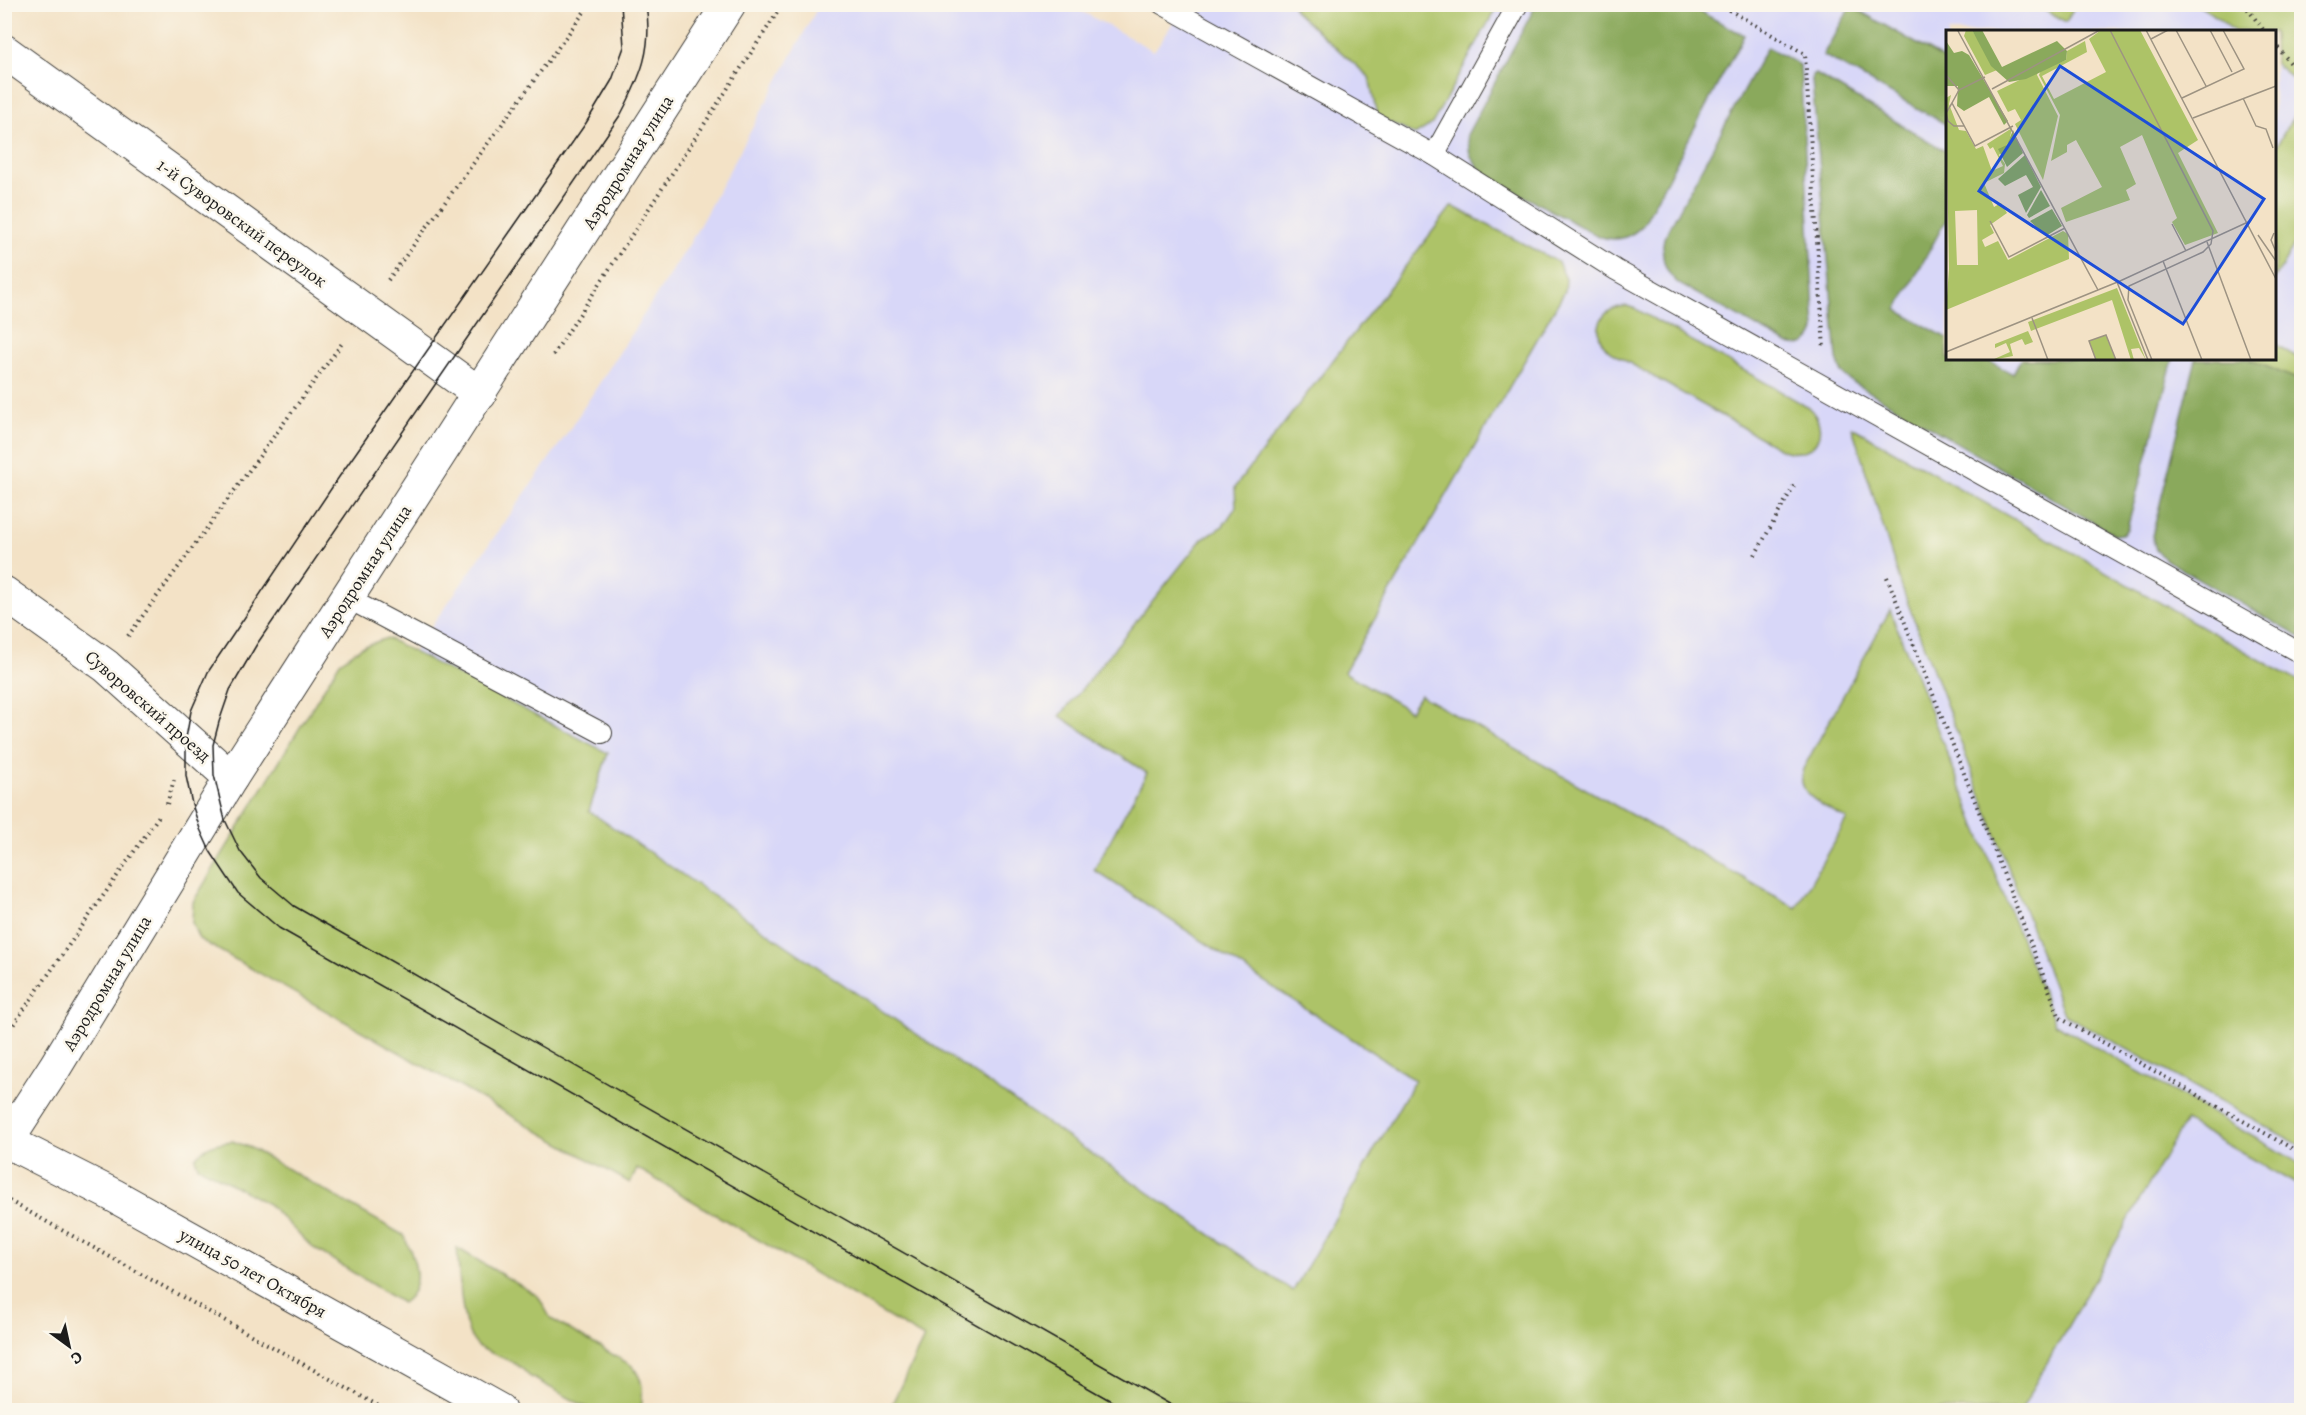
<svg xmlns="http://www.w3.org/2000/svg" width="2306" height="1415" viewBox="0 0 2306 1415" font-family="Alegreya,serif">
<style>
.built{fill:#d8d7f8;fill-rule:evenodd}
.green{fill:#adc367;stroke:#647042;stroke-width:1.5}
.forest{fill:#8aa95c;stroke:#53623c;stroke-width:1.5}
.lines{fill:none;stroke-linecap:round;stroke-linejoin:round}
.lane-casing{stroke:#3c3a36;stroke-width:22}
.street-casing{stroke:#3c3a36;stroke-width:35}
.secondary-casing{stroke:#3c3a36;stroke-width:35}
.primary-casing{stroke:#3c3a36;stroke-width:35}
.path{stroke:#3c3a36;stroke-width:4;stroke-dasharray:1.5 4.5;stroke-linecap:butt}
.lane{stroke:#fff;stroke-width:20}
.street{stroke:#fff;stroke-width:33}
.secondary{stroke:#fff;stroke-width:33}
.primary{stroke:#fff;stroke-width:33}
.tram{stroke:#1c1c1c;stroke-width:1.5}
.labels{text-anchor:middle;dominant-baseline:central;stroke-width:5;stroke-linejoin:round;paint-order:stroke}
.street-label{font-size:18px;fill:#1c1c1c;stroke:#fbf7ec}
.inset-road{fill:none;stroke:#9d9382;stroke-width:1.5}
.view{fill:#1d4ed8;fill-opacity:0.15;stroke:#1d4ed8;stroke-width:3}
.inset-edge{fill:none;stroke:#1c1c1c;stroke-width:3}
</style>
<rect width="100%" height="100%" fill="#fbf7ec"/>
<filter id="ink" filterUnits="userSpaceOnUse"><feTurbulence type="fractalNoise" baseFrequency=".0167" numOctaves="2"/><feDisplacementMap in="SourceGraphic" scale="12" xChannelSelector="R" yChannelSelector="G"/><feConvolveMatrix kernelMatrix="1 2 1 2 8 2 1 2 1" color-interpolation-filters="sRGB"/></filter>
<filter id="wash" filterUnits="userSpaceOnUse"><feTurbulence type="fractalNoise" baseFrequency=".008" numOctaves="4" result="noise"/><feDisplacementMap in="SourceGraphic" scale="24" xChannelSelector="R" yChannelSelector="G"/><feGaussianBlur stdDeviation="1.35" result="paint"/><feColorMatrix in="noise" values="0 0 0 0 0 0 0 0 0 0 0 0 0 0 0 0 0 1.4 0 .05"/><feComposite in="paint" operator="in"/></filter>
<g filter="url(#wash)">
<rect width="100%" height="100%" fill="#f3e2c6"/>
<path class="built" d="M1186 4 2301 5V1410H1352L325 778 566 435 690 243 819 5H1070L1154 51ZM1948 32H2274V358H1948Z"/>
<g class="green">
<path d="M1293 5H1498L1432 124 1415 135 1377 116 1369 77 1295 11Z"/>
<path d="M2035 5H2076L2066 22Z"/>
<path d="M2197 5H2301V85L2275 64 2274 32 2234 31 2210 12Z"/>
<path d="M2301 104V233L2275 279V148Z"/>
<path d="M1452 206 1558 262 1566 279 1565 291 1344 672 1410 711 1420 695 1796 908 1847 819C1828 807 1794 797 1803 769L1890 610 2055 1024 2301 1164V1187L2185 1121 2020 1410H889L924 1338 637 1168 630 1183 199 939 192 923 193 902 340 662 362 647 387 638 608 753 589 811 1293 1291 1415 1080 1094 870 1147 773 1060 716 1202 539 1223 526 1236 507 1235 487Z"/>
<path d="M1627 306 1636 309 1808 407C1833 430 1814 461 1782 450L1610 352C1589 333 1599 307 1627 306Z"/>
<path d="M2275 344 2301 360V381L2248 359 2274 358Z"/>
<path d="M1852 427 2301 683V1146L2064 1014 1902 588Z"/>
<path d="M232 1141 249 1147 403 1235C415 1257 426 1287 402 1303L312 1247 268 1204 198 1166 195 1158C204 1145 218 1143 232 1141Z"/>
<path d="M457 1248 538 1296 551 1319 631 1365C645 1380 643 1392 641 1410H591L529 1376C518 1361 497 1357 481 1348 459 1337 460 1272 457 1248Z"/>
</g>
<g class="forest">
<path d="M1637 4 1695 9 1744 35 1643 225C1630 239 1615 242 1598 236L1483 174 1470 155 1467 135 1536 5Z"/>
<path d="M1851 6 1947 61V125L1823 55Z"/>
<path d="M1767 47 1800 65 1815 330C1811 343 1800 348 1788 344L1679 284C1664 271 1660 257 1664 238Z"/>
<path d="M1816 74 1947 152V218L1897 310 1947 338 1948 358 1985 359 2013 374 2021 359H2173L2127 529 2122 534 2115 535 1849 380 1841 371 1837 359 1812 81V75Z"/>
<path d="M2196 359H2248L2301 381V638L2166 560 2156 550 2152 536Z"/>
</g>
</g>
<g filter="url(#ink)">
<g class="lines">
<g class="lane-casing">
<g id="lane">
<path d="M1162 4 1434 155 1616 270 2302 654"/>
<path d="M1434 155 1518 4"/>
<path d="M347 598 602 733"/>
</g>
</g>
<g class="street-casing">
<path id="street" d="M4 593 106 666 231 778"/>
</g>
<g class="secondary-casing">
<g id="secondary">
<path d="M4 51 480 394"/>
<path d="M7 1141 55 1067 231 778 729 4"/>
</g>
</g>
<g class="primary-casing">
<path id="primary" d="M4 1140 113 1195 499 1410"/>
</g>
<g class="path">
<path d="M1719 4 1805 54 1824 349"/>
<path d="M2244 4 2265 32"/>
<path d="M2274 43 2302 77"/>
<path d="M388 280 590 4"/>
<path d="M553 355 783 4"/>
<path d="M1755 555 1796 482"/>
<path d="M1887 577 2060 1018 2302 1154"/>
<path d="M128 636 343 342"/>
<path d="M167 804 174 780"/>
<path d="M4 1031 11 1028 161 813"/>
<path d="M4 1198 386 1410"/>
<path d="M662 1409 666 1410"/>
</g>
<use href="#lane" class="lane"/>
<use href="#street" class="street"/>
<use href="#secondary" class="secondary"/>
<use href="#primary" class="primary"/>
<g class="tram">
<path d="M621 4 624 47 612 80 586 123 339 477 208 672 191 711 186 738V776L192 804 200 829 210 851 238 893 279 928 1127 1410"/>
<path d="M646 4C653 49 641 76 621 114L257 644 230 690 219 722 213 745 214 775 225 820 240 851 261 878 294 906 1180 1410"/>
</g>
</g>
</g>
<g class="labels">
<g class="street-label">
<text transform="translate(628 162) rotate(-58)">Аэродромная улица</text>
<text transform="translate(242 223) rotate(36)">1-й Суворовский переулок</text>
<text transform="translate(365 571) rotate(-57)">Аэродромная улица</text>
<text transform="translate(148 706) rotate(41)">Суворовский проезд</text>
<text transform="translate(107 983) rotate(-59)">Аэродромная улица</text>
<text transform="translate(253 1273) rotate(29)">улица 50 лет Октября</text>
</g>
</g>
<g transform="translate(1946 30)">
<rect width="330" height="330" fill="#f3e2c6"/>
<path d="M20 0H26L51 40 39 45 18 6ZM155 0H194L252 110 232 123 272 203 239 215 226 192 231 188 196 105 174 117 190 154 180 160 184 170 120 192 115 178 156 157 130 110 121 115V122L105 131 114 85 93 45 95 40 120 30 121 21 139 11 141 22 96 46 108 69 160 42 143 9ZM92 41 91 45 112 86 97 150 69 94 75 90 69 79 62 82 51 61ZM5 65 3 74 13 100 20 101 30 119 37 116 46 141 57 136 47 117 44 119 41 114 66 98 63 112 53 125 59 134 58 143 38 153 48 177 55 173 61 183 44 195 48 203 36 210 39 217 52 211 62 230 117 201 122 204 123 229 0 280 3 239 0 68ZM31 180 32 235H11L9 181ZM171 258 200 330 193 318 185 319 188 330H185L166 270 85 301 82 292ZM82 301 87 312 79 315 76 309 64 314 67 326 46 330 64 322 60 313 49 318V314ZM160 305 170 330H150L143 311Z" fill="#adc367" fill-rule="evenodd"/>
<path d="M26 0H36L56 37 111 11 121 21 120 30 80 49 63 52 45 36ZM0 11 8 23 16 21 23 25 62 91 58 95 43 67 18 81 11 76 12 56H0ZM67 100 77 123 61 137 52 119 61 115ZM79 125 95 157 80 183 72 165 87 157 80 145 59 156 52 149ZM95 160 104 176 83 188 81 185ZM106 179 116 196 100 206 84 191Z" fill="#8aa95c"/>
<path class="inset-road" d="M164 0 267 201 265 214 257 222 183 256 182 270 206 330M200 0 330 249M230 0 260 56M264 0 286 42M12 1 152 260M205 9 222 0M0 45 13 60M39 47 13 60 6 73 29 116 67 96M46 59 154 0M236 68 298 39 277 0M297 68 310 96 320 99 327 118M6 73 0 83 2 91 8 96H18M247 88 330 56M44 191 63 227 119 198M226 194 240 221M328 203 325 210 330 222M312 205 330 231M261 212 305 330M217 231 256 330M171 252 202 330M86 288 102 330M0 322 174 251 302 192M150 330 143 311 160 305 170 330"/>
<path class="view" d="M114 36 318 169 237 294 33 161Z"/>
<rect width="330" height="330" class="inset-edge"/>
</g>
<rect width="2306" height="1415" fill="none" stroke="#fbf7ec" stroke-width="24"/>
<g transform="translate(69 1346) rotate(147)" stroke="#fbf7ec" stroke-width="4.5" paint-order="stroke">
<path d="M0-4.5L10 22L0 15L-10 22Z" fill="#1c1c1c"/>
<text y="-9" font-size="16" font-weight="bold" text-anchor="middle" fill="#1c1c1c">С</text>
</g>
</svg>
